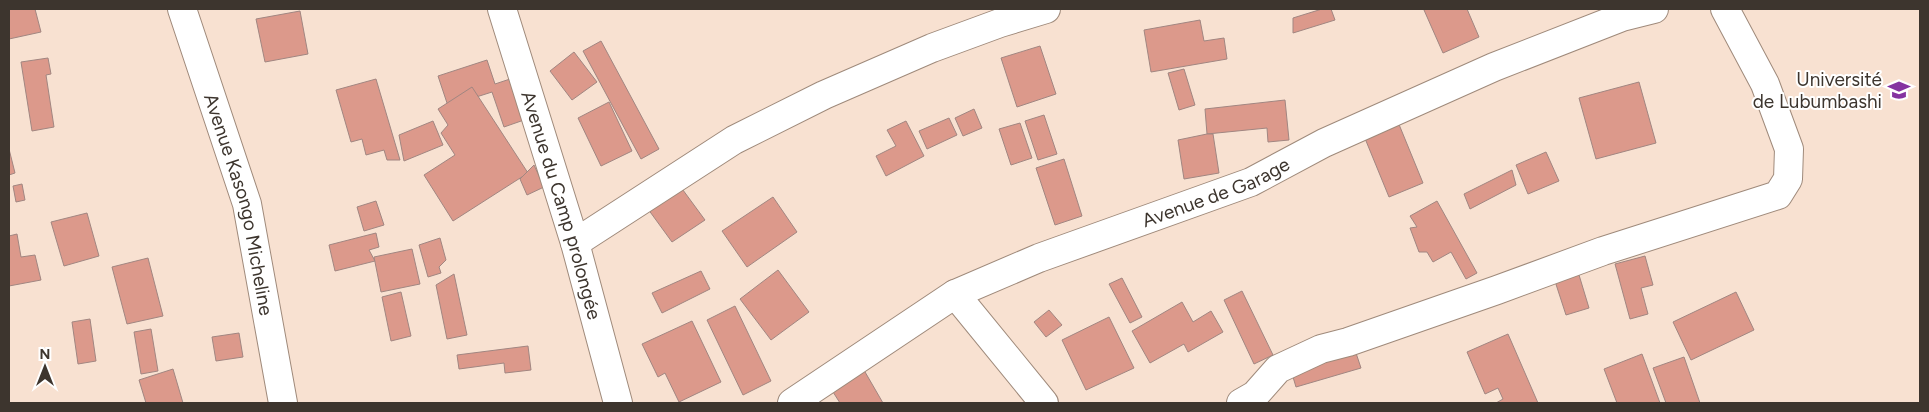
<svg xmlns="http://www.w3.org/2000/svg" width="1929" height="412" viewBox="0 0 1929 412" font-family="Figtree,sans-serif">
<style>
.building{fill:#dc998b;stroke:#a18681}
.lines{fill:none;stroke-linecap:round;stroke-linejoin:round}
.minor-casing{stroke:#9f8a7b;stroke-width:30}
.minor{stroke:#fff;stroke-width:28}
.labels{text-anchor:middle;dominant-baseline:central;stroke-width:4;stroke-linejoin:round;paint-order:stroke}
.poi-label{font-size:19px;fill:#3d352e;stroke:#fff;text-anchor:end}
.street-label{font-size:19px;fill:#3d352e;stroke:#fff}
</style>
<rect width="100%" height="100%" fill="#f8e1d1"/>
<g class="building">
<path d="M9 9H35L41 32 9 39Z"/>
<path d="M1322 9H1331L1335 20 1293 33V18Z"/>
<path d="M1426 9H1467L1479 37 1443 53 1424 10Z"/>
<path d="M300 11 308 54 265 62 256 19Z"/>
<path d="M1200 20 1204 41 1224 38 1227 59 1151 72 1144 30Z"/>
<path d="M601 41 659 149 641 159 583 51Z"/>
<path d="M1040 46 1056 94 1017 107 1001 58Z"/>
<path d="M574 52 597 82 572 100 550 71Z"/>
<path d="M48 58 51 74 46 75 54 127 32 131 21 62Z"/>
<path d="M487 60 495 84 510 79 524 120 504 127 492 92 448 106 438 76Z"/>
<path d="M1184 69 1195 105 1179 110 1168 73Z"/>
<path d="M376 79 400 160H387L384 150 366 155 362 139 351 142 336 90Z"/>
<path d="M1639 82 1656 143 1596 159 1579 98Z"/>
<path d="M472 87 528 173 453 221 424 175 455 155 441 133 448 125 438 109Z"/>
<path d="M1285 100 1289 140 1268 142 1267 128 1207 134 1205 109Z"/>
<path d="M609 102 632 151 601 166 578 118Z"/>
<path d="M974 109 982 128 963 136 955 118Z"/>
<path d="M1044 115 1057 154 1038 160 1025 121Z"/>
<path d="M949 118 957 135 927 149 919 131Z"/>
<path d="M433 121 443 145 404 161 399 135Z"/>
<path d="M906 121 924 156 886 176 876 156 896 146 887 130Z"/>
<path d="M1398 122 1423 183 1389 197 1364 136Z"/>
<path d="M1020 123 1032 158 1011 165 999 129Z"/>
<path d="M1207 134H1213L1219 173 1184 179 1178 140Z"/>
<path d="M9 149 15 173 9 175Z"/>
<path d="M1546 152 1559 181 1528 194 1516 165Z"/>
<path d="M1064 159 1082 216 1055 225 1036 168Z"/>
<path d="M534 165 544 187 527 195 520 179Z"/>
<path d="M1512 170 1516 185 1470 209 1464 194Z"/>
<path d="M22 184 25 200 16 202 13 186Z"/>
<path d="M680 186 705 220 672 242 648 209Z"/>
<path d="M773 197 797 232 747 267 722 231Z"/>
<path d="M376 201 384 225 364 231 357 207Z"/>
<path d="M1437 201 1477 273 1466 279 1451 252 1433 262 1427 252H1419L1410 228 1417 227 1410 216Z"/>
<path d="M87 213 99 256 64 266 51 222Z"/>
<path d="M376 233 379 247 369 250 375 261 335 271 329 245Z"/>
<path d="M17 234 21 257 35 255 41 280 9 286V236Z"/>
<path d="M440 238 446 260 439 267 441 273 428 277 419 245Z"/>
<path d="M412 249 420 284 381 292 374 257Z"/>
<path d="M1645 256 1653 285 1641 288 1648 314 1630 319 1615 264Z"/>
<path d="M148 258 163 316 127 324 112 267Z"/>
<path d="M1576 265 1589 308 1566 315 1552 272Z"/>
<path d="M778 270 809 312 771 340 740 299Z"/>
<path d="M701 271 710 289 662 313 652 293Z"/>
<path d="M454 274 467 335 447 339 436 285Z"/>
<path d="M1122 278 1142 317 1130 323 1109 284Z"/>
<path d="M1242 291 1273 355 1254 364 1224 300Z"/>
<path d="M401 292 411 336 391 341 382 297Z"/>
<path d="M1736 292 1754 330 1691 360 1673 322Z"/>
<path d="M1182 302 1193 322 1211 311 1223 332 1188 352 1184 344 1150 363 1132 331Z"/>
<path d="M735 306 771 381 743 395 707 320Z"/>
<path d="M1049 310 1062 325 1046 337 1034 322Z"/>
<path d="M1109 317 1134 368 1086 390 1062 340Z"/>
<path d="M90 319 96 361 78 364 72 322Z"/>
<path d="M692 321 721 382 679 402 665 373 658 377 642 344Z"/>
<path d="M151 329 158 371 141 374 134 332Z"/>
<path d="M239 333 243 357 216 361 212 337Z"/>
<path d="M1508 334 1538 403H1496L1503 399 1498 388 1485 394 1467 352Z"/>
<path d="M528 346 531 370 505 373 504 363 459 369 457 355Z"/>
<path d="M1354 347 1361 368 1296 387 1290 367Z"/>
<path d="M1642 354 1660 403H1617L1604 369Z"/>
<path d="M1684 357 1700 403H1666L1653 368Z"/>
<path d="M861 365 883 403H840L828 384Z"/>
<path d="M173 369 183 403H146L139 380Z"/>
</g>
<g class="lines">
<g class="minor-casing">
<g id="minor">
<path id="s1" d="M182 9 247 204 283 403"/>
<path id="s2" d="M502 9 575 243 618 403"/>
<path d="M575 243 734 140 824 95 932 48 1000 23 1046 9"/>
<path d="M955 294 1044 403"/>
<path id="s3" d="M792 403 955 294 1039 258 1251 182 1324 143 1494 67 1622 17 1654 9"/>
<path d="M1241 403 1255 395 1278 369 1321 349 1348 342 1497 290 1603 251 1778 195 1788 179 1789 149 1765 84 1725 9"/>
</g>
</g>
<use href="#minor" class="minor"/>
</g>
<defs>
<g id="university-bare" transform="scale(1.725)"><path d="M0-5L7-2L0 1L-7-2ZM-4 1L0 2.5L4 1V4Q0 6-4 4Z" fill="#8532a0" stroke="#fff" stroke-width="2.5" paint-order="stroke"/></g>
</defs>
<g fill-rule="evenodd">
<use href="#university-bare" x="1899" y="90"/>
</g>
<g class="labels">
<g class="poi-label">
<text x="1882" y="79">Université<tspan x="1882" dy="22">de Lubumbashi</tspan></text>
</g>
<g class="street-label">
<text stroke="none"><textPath href="#s3" startOffset="476">Avenue de Garage</textPath></text>
<text stroke="none"><textPath href="#s1" startOffset="204">Avenue Kasongo Micheline</textPath></text>
<text stroke="none"><textPath href="#s2" startOffset="205">Avenue du Camp prolongée</textPath></text>
</g>
</g>
<rect width="1929" height="412" fill="none" stroke="#3d352e" stroke-width="20"/>
<g transform="translate(45 367)" stroke="#ffffff" stroke-width="4" paint-order="stroke">
<path d="M0-4L9 19L0 12L-9 19Z" fill="#3d352e"/>
<text y="-8" font-size="14" font-weight="bold" text-anchor="middle" fill="#3d352e">N</text>
</g>
</svg>
